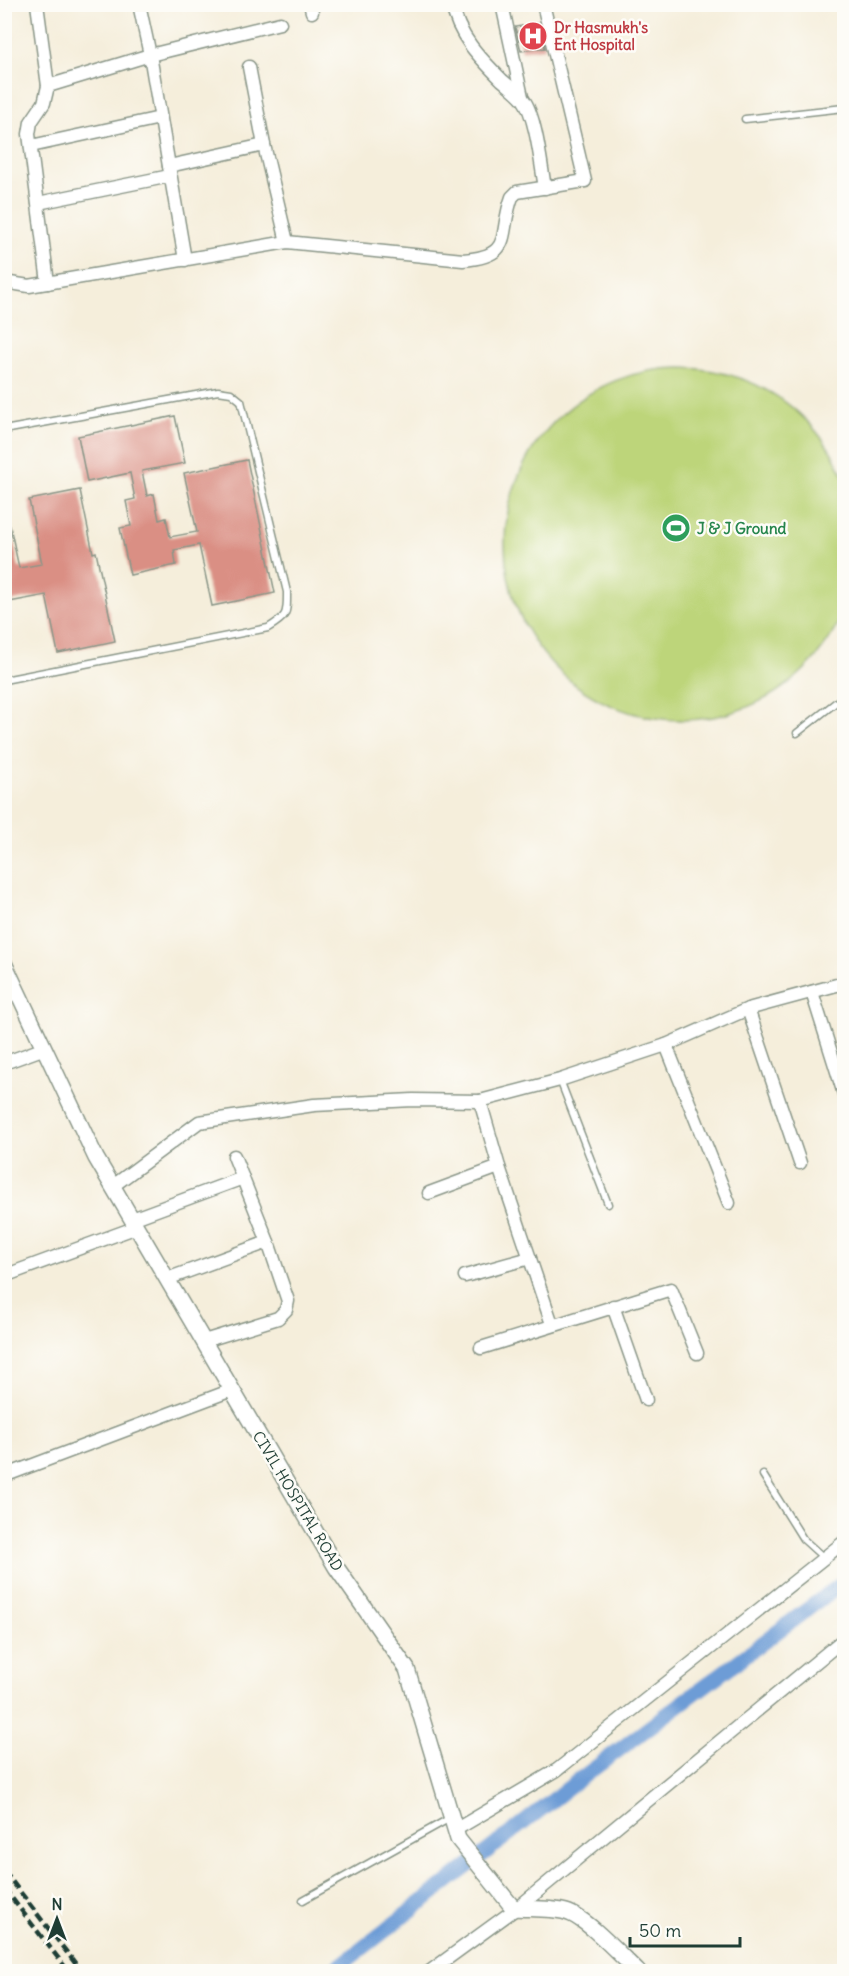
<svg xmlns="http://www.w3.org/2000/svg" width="849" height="1976" viewBox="0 0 849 1976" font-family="Delius,sans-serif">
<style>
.green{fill:#bdd57a;stroke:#6e8957;stroke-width:1.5}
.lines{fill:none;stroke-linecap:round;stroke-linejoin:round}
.canal{stroke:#6d9cd6;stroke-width:15}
.building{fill:#da8f84}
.service-casing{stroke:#8a9688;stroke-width:9}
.minor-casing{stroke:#8a9688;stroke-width:15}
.tertiary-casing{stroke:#8a9688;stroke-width:18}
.service{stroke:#fff;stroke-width:6}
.minor{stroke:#fff;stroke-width:12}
.tertiary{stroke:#fff;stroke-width:15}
.rail{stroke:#1f3d34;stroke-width:4.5;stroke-dasharray:9 4.5;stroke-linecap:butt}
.labels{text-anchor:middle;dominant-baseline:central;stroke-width:5;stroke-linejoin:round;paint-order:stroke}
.health-label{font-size:15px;font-weight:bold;fill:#be3a42;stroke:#fdfcf7;text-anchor:start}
.leisure-label{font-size:15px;font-weight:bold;fill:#27864d;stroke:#fdfcf7;text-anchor:start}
.street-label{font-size:15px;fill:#1f3d34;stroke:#fdfcf7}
</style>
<rect width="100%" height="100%" fill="#fdfcf7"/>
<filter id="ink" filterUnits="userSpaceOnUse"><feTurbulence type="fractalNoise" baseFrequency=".0167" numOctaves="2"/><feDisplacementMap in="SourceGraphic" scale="12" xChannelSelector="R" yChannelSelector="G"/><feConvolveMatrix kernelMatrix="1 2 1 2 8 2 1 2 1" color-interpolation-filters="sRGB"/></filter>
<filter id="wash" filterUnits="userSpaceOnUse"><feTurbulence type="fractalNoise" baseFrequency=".008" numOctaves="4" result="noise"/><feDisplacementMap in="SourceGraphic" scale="24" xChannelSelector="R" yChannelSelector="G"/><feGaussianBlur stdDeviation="1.35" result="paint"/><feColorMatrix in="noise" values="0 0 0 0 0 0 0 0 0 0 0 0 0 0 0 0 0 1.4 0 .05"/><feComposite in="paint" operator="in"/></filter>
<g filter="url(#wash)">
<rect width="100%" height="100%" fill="#f5eedb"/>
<circle class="green" cx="681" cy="544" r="176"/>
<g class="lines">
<path class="canal" d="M332 1972 580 1779 844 1582"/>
</g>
<g id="blocks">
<g class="building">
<path d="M539 23 545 48 521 51 515 27Z"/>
<path d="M175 416 185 463 142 471 147 496 154 494 159 520 166 518 170 537 197 532 184 473 247 460 275 593 212 606 199 545 174 550 176 565 130 575 120 528 131 526 126 501 135 499 130 473 87 482 78 436Z"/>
<path d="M80 490 93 553 96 552 115 641 58 653 46 595 4 603V526H10L19 568 42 564 29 500Z"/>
</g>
</g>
</g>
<g filter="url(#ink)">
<use href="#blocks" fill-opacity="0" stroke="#8a9688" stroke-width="1.5"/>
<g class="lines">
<g class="service-casing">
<g id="service">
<path d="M745 119 844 108"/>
<path d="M4 430 218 391 231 393 241 401 287 592C287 614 288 616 268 628L4 680"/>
<path d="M797 733 844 696"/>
<path d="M560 1080 608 1204"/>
<path d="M763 1475 803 1539 824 1558"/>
<path d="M303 1900 452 1817"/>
</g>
</g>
<g class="minor-casing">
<g id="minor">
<path d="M37 4 48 86 44 103 31 122 29 134 48 283"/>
<path d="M139 4 150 55 185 260"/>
<path d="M310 4 312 12"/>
<path d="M452 4C458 36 480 58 502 80 509 86 517 92 523 99 536 116 541 165 545 188"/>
<path d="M502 4 522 97"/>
<path d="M249 67 264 145 287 242"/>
<path d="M48 86 150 55 280 23"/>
<path d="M31 146 160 118"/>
<path d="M169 166 264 145"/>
<path d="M38 203 170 176"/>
<path d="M4 282 29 286 287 242 463 260C515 256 498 235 512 197L517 192 585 181 543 4"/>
<path d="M812 992 844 1094"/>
<path d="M4 997 18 993"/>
<path d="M748 1009 800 1163"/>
<path d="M666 1045 729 1203"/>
<path d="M4 1063 45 1048"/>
<path d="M480 1101 499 1167 552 1324"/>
<path d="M113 1186 199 1122 314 1105 413 1100 480 1101 560 1080 666 1045 748 1009 844 983"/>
<path d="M429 1193 499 1167"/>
<path d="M132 1219 243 1178"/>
<path d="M4 1276 137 1227"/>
<path d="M465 1276 530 1258"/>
<path d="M167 1279 268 1242"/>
<path d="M613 1306 646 1400"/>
<path d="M204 1341 278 1318 286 1310 288 1301 268 1242 234 1156"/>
<path d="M481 1348 671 1289 697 1353"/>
<path d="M4 1476 232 1390"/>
<path d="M455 1830 557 1770 844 1542"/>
<path d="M429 1972 521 1905 844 1639"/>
</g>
</g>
<g class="tertiary-casing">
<path id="tertiary" d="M4 963 96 1158 336 1567 407 1669 458 1839 510 1904 515 1908C531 1909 551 1908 566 1912 586 1917 622 1957 638 1972"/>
</g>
<use href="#service" class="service"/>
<use href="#minor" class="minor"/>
<use href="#tertiary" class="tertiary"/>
<g class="rail">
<path d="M4 1871 82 1972"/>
<path d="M4 1888 69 1972"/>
</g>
</g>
</g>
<defs>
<g id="hospital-disc" transform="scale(1.5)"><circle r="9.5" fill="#e0444e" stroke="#fdfcf7"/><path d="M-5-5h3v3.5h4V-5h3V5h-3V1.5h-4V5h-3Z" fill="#fff"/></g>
<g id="stadium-disc" transform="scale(1.5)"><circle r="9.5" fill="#2e9e5b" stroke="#fdfcf7"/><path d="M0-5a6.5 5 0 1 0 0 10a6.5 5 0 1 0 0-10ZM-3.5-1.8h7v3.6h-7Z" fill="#fff"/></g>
</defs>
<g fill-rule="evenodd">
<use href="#hospital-disc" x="533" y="36"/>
<use href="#stadium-disc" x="676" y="528"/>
</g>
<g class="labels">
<g class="health-label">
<text x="554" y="27">Dr Hasmukh's<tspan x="554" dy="17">Ent Hospital</tspan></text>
</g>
<g class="leisure-label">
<text x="697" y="528">J &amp; J Ground</text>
</g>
<g class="street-label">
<text transform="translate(298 1501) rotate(59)">CIVIL HOSPITAL ROAD</text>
</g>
</g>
<rect width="849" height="1976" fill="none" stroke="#fdfcf7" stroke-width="24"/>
<g transform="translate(57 1919)" stroke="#fdfcf7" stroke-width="4.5" paint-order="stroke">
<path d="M0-4.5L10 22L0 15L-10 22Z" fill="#1f3d34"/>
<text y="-9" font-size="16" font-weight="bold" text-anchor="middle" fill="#1f3d34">N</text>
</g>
<path d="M630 1937v9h110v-9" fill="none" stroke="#1f3d34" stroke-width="3"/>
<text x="639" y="1937" font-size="18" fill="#1f3d34" stroke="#fdfcf7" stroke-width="4.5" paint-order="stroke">50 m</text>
</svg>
